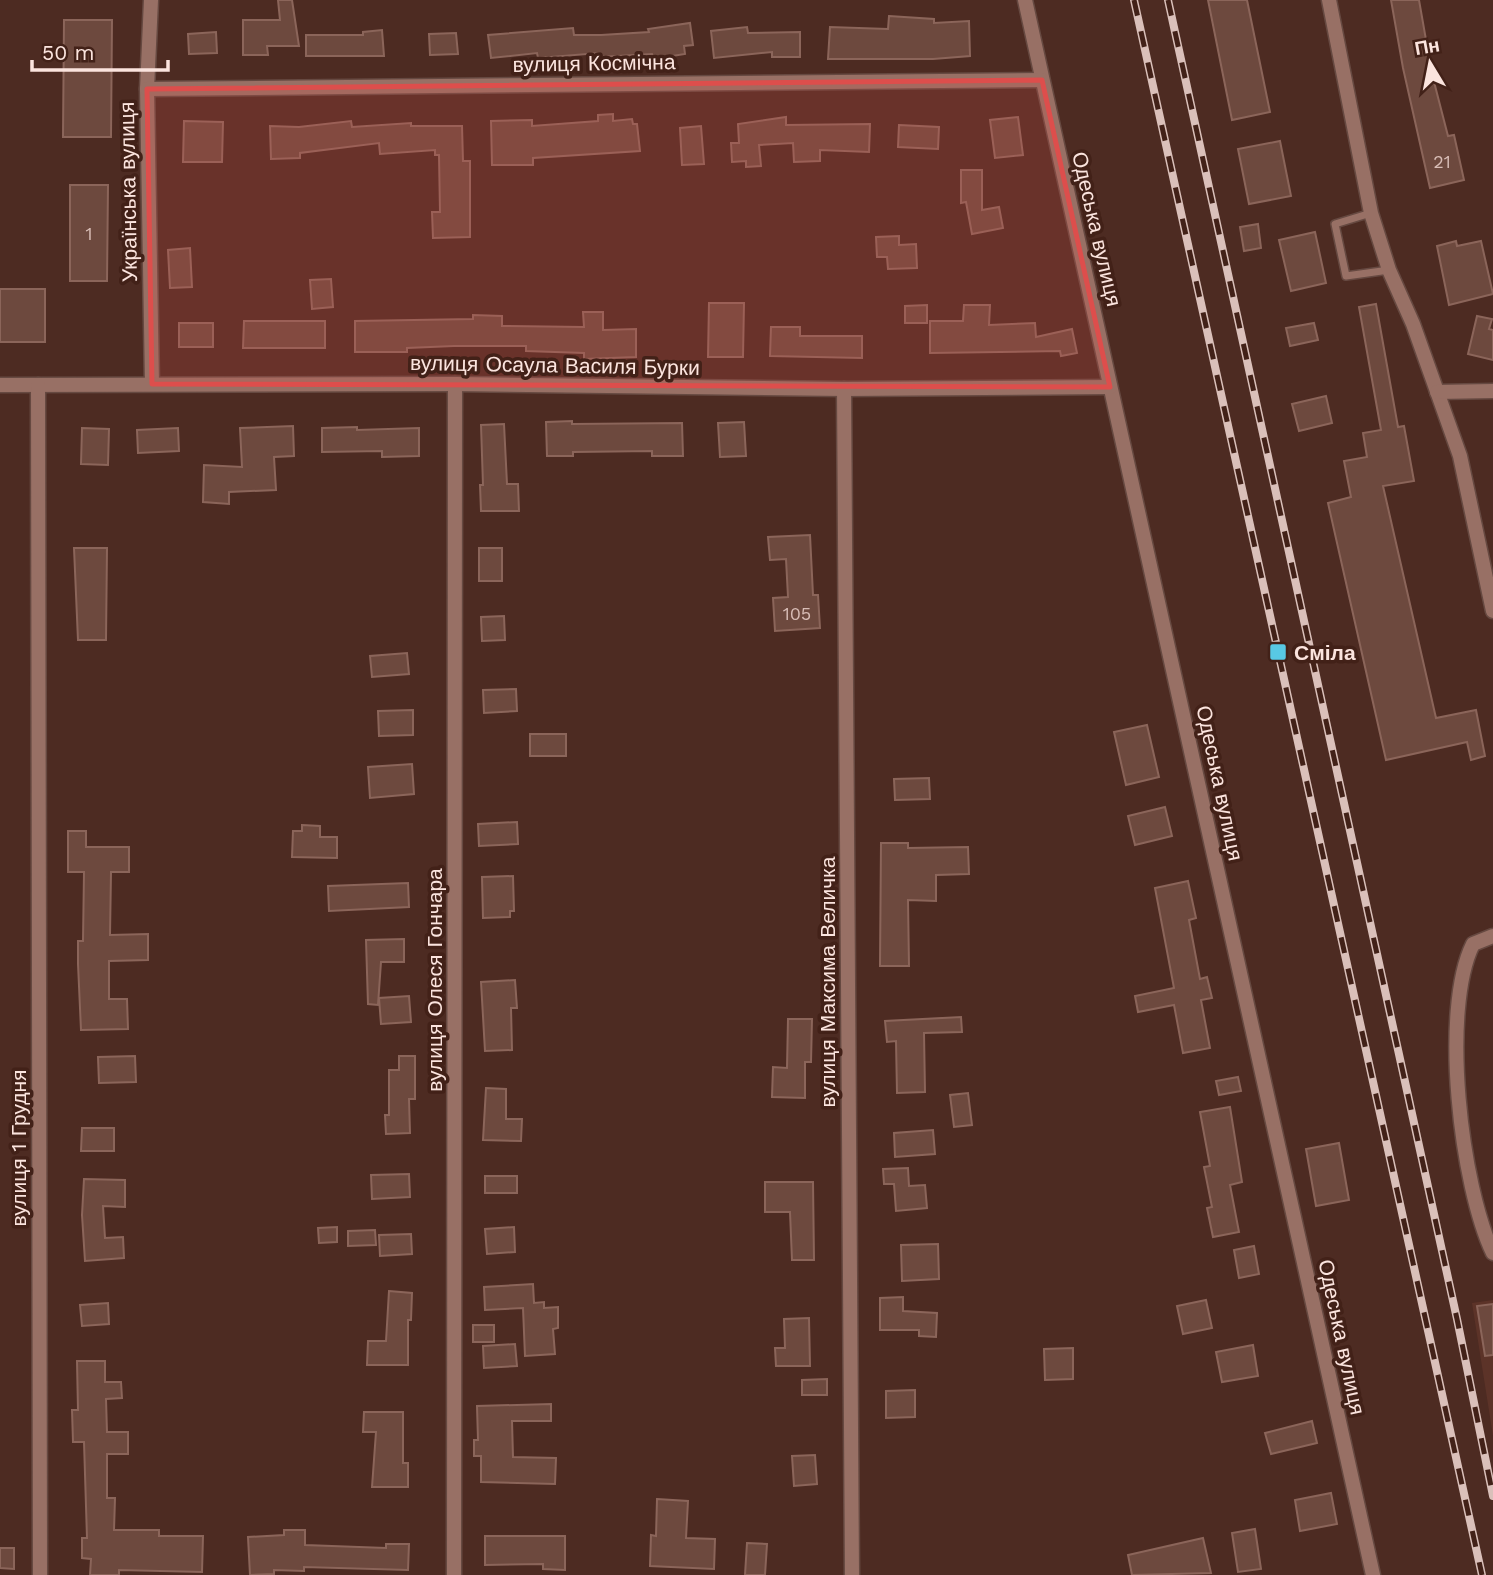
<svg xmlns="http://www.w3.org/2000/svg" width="1493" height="1575" viewBox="0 0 1493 1575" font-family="'Work Sans',sans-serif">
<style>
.built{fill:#5c3328}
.building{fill:#6d493e;stroke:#8b655a;stroke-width:2}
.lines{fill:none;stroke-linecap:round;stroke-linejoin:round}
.lane-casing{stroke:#664941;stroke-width:10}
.street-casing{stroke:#664941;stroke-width:17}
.lane{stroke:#987065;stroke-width:7}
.street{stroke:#987065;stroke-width:14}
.rail-casing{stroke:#dac0ba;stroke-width:8}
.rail{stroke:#422118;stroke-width:5;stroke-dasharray:16;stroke-linecap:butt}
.marked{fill:#dd4e4c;fill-opacity:0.2;stroke:#dd4e4c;stroke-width:5;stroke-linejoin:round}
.poi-dot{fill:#58c9e4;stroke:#422118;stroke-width:2.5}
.labels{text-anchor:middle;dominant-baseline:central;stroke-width:7;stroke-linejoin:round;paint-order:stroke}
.number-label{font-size:18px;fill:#d8bdb6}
.street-label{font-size:21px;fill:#fbe4de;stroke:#422118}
.poi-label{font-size:21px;font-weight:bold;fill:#fbe4de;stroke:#422118;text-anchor:start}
</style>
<rect width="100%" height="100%" fill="#4d2b22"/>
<path class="built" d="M1493 1300V1436L1472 1303Z"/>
<g class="building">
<path d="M278 0H292L299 46H267L268 55H243V20H280Z"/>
<path d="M1208 0H1247L1270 112 1232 120Z"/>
<path d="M1391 0H1419L1432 74 1448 136 1454 135 1464 180 1430 188 1403 68Z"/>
<path d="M889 16 934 19V23L969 21 970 56 933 59H828L830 27 888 29Z"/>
<path d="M64 20H112L111 137H63Z"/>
<path d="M690 23 693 45 684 46 685 54 653 59 652 54 599 57V53L538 58 537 53 491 58 488 35 573 28 574 35H601L649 32 648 29Z"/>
<path d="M747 27 748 33 800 32V57H772V52L714 58 711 31Z"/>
<path d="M382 30 384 56H306V35H363V32Z"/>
<path d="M216 32 217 53 189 54 188 34Z"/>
<path d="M456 33 458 54 430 55 429 34Z"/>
<path d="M613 114V121L632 119 633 124H637L640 151 533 158V165H492L491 121 532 120V126L598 121V115Z"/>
<path d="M786 117V125L870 124 869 152 820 150V161L794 162 793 143 759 145 761 166 746 167V161L732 162 731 143H739L738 124Z"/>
<path d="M1018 117 1023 155 995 158 990 120Z"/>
<path d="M184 121 223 122 222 162H183Z"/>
<path d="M351 121 352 127 411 123V126H462L463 161H470V237L433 238 432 212H440L439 155H435V150L380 154 379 143 300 153V158L271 159 270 126 299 127Z"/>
<path d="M899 125 939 127 938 149 898 147Z"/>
<path d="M701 126 704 164 682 165 680 128Z"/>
<path d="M1280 141 1291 196 1249 204 1238 149Z"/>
<path d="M961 170H982V210L999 207 1003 228 972 234 966 202 961 203Z"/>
<path d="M70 185H108L107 281H70Z"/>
<path d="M1258 224 1261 248 1244 251 1240 227Z"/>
<path d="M1315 232 1326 283 1291 291 1279 240Z"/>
<path d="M899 236V245L916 244 917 268 888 269 887 257H877L876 237Z"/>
<path d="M1456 241 1457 246 1481 241 1493 294 1449 305 1437 246Z"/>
<path d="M190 248 192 287 170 288 168 250Z"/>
<path d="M331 279 333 307 312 309 310 280Z"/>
<rect x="0" y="289" width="45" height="53"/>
<path d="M709 303H744L743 357H708Z"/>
<path d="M1376 304 1398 427 1404 426 1414 481 1383 486 1436 718 1476 710 1485 756 1471 760 1467 742 1386 760 1328 503 1351 497 1344 461 1367 457 1363 433 1381 430 1359 307Z"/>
<path d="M927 305V323H905V306Z"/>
<path d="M964 305H990L989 325 1035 323 1036 337 1072 329 1077 353 1061 356 1060 351 930 353V321H963Z"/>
<path d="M583 312H603V330L636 329V357L584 359V353L526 351V346H454L407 348V352H355V321L473 319V315L502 316V326L584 327Z"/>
<path d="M1477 316 1492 319 1489 329 1493 330V360L1468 354Z"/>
<path d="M244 321H325V348H243Z"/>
<rect x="179" y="323" width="34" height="24"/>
<path d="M1314 323 1318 340 1290 346 1286 328Z"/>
<path d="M771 327H800V336H862V358L770 356Z"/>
<path d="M1326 396 1332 423 1299 431 1292 404Z"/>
<path d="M572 421V424L682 423 683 456H652V451L573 452V456H547L546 422Z"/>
<path d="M744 422 746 456 720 457 718 423Z"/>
<path d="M504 424 507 484H518L519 511H481L480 485H483L481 425Z"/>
<path d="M293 426 294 456 274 457 276 490 229 492V504L203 502 204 465 242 467 240 428Z"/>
<path d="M357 427V430L419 428V456L382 457V451L322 452V428Z"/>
<path d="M82 428 109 429 108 465 81 464Z"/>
<path d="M178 428 179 451 138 453 137 430Z"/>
<path d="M810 535 813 595H818L820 628 775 631 773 598 788 597 786 559 770 560 768 537Z"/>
<path d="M74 548H107L106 640H78Z"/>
<rect x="479" y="548" width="23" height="33"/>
<path d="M504 616 505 640 482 641 481 617Z"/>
<path d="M407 653 409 674 372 677 370 656Z"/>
<path d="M516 689 517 711 484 713 483 690Z"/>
<path d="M413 710V735L379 736 378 711Z"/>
<path d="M1147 725 1159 777 1126 785 1114 732Z"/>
<rect x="530" y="734" width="36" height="22"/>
<path d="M412 764 414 794 370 798 368 767Z"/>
<path d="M929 778 930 799 895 800 894 779Z"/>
<path d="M1165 807 1172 836 1135 845 1128 816Z"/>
<path d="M517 822 518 844 479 846 478 824Z"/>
<path d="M302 825 320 826V837H337V858L292 857 293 831H302Z"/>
<path d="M68 831H86V847H129V872H111L110 935 148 934V960L109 961V999H127L128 1029 81 1030 78 964V941H83L84 872H68Z"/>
<path d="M881 843H908V848L968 847 969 874 936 875V901L908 900 909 966H880Z"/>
<path d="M513 876 514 911H510V917L483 918 482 877Z"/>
<path d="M1188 881 1196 918 1189 920 1200 979 1207 977 1212 998 1201 1000 1210 1048 1183 1053 1174 1005 1138 1012 1135 996 1174 988 1155 888Z"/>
<path d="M408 883 409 907 329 911 328 886Z"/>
<path d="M404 939V962H381L378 1005 368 1004 366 940Z"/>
<path d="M515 980 517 1008H511L512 1050 485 1051 481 982Z"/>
<path d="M409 996 411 1022 381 1024 379 998Z"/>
<path d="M961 1017 962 1032 924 1033 925 1092 897 1093 896 1041 887 1042 885 1021Z"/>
<path d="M788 1019H812L811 1062H805V1098L772 1097 773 1067 787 1068Z"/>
<path d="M135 1056 136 1082 99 1083 98 1057Z"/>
<path d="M399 1056H415V1099H409L410 1133 386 1134 385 1115H389V1070H399Z"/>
<path d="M1238 1077 1241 1091 1219 1095 1216 1081Z"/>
<path d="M486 1088 506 1089V1119H522L521 1141 483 1140Z"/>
<path d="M968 1093 972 1125 954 1127 950 1095Z"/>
<path d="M1230 1107 1242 1182 1230 1185 1239 1232 1213 1237 1207 1208 1212 1207 1204 1167 1210 1166 1200 1112Z"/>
<path d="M82 1128H114V1151H81Z"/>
<path d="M933 1130 935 1154 895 1157 894 1133Z"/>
<path d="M1339 1143 1349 1200 1316 1206 1306 1149Z"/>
<path d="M908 1168 909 1186 925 1185 927 1208 896 1211 894 1184H884L883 1169Z"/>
<path d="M409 1174 410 1197 372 1199 371 1175Z"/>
<rect x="485" y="1176" width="32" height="17"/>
<path d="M84 1179 125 1180V1207L103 1206 105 1238 123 1237 124 1258 85 1261 82 1215Z"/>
<path d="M765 1182H813L814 1260H792L790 1212H765Z"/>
<path d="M337 1227V1242L319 1243 318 1228Z"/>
<path d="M514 1227 515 1252 487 1254 485 1229Z"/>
<path d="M375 1230 376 1245 348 1246V1231Z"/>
<path d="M411 1234 412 1254 380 1256 379 1235Z"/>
<path d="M938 1244 939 1279 902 1281 901 1245Z"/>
<path d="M1254 1246 1259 1274 1239 1278 1234 1250Z"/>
<path d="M533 1284 534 1303 544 1302V1308L558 1307V1328L553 1329 555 1354 525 1356 523 1308 485 1310 484 1287Z"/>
<path d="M389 1291 412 1293 411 1320H408V1365H367L368 1341H386Z"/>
<path d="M903 1297V1311L937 1313 936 1337 919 1336V1330H880V1298Z"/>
<path d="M1206 1300 1212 1328 1183 1334 1177 1306Z"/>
<path d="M108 1303 109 1324 82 1326 80 1305Z"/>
<path d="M1493 1304V1355L1485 1356 1477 1306Z"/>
<path d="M809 1318 810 1366H776L775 1348H785L784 1319Z"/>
<rect x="473" y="1325" width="21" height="17"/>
<path d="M515 1344 517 1366 484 1368 483 1346Z"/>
<path d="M1253 1345 1258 1376 1222 1382 1216 1352Z"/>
<path d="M1073 1348V1379L1045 1380 1044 1349Z"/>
<path d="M77 1361H105V1382H121L122 1398 106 1399 107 1432H128V1454H107V1498H115L114 1530H159V1536H203L202 1572 119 1570V1575H90L91 1559 82 1558V1538H87L84 1442H73L72 1410H78Z"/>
<path d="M827 1379V1395H802V1380Z"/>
<path d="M915 1390V1417L886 1418V1391Z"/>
<path d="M551 1404V1421H512L513 1457 556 1458 555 1484 481 1482V1456H474V1440H478L477 1406Z"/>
<path d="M364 1412H403V1463H408V1487H372L376 1432H363Z"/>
<path d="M1312 1421 1317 1443 1271 1454 1265 1433Z"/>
<path d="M815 1455 817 1484 794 1486 792 1456Z"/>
<path d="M1331 1493 1337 1524 1300 1531 1295 1500Z"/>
<path d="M657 1499 688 1501 686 1538 715 1539 714 1569 650 1566 651 1535 656 1536Z"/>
<path d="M1255 1529 1261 1569 1238 1572 1232 1533Z"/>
<path d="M284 1530H305V1545L386 1548V1544H409L408 1570 304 1567V1571L274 1570V1574L250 1575 248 1537 284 1535Z"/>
<path d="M485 1536H565V1570L543 1569V1564L485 1565Z"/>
<path d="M1203 1538 1211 1573 1132 1575 1128 1555Z"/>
<path d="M747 1543 767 1544 765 1575H745Z"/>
<path d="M0 1548H14V1569L0 1568Z"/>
</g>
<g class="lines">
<g class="lane-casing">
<path id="lane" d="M1371 213 1335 224 1346 276 1389 270"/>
</g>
<g class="street-casing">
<g id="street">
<path d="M151 0 147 89 152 384"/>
<path d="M1025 0 1373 1575"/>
<path d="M1329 0 1371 213 1389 270 1413 324 1460 456 1493 611"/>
<path d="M147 89 1042 80"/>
<path d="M0 385 455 384 844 389 1110 387"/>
<path d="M38 385 40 1575"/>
<path d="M844 389 852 1575"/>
<path d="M1437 392 1493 391"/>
<path d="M1493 936 1473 944C1440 1011 1461 1186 1493 1253"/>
<path d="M454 1575 455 384"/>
</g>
</g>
<use href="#lane" class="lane"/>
<use href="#street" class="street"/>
<g class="rail-casing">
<g id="rail">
<path d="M1134 0 1482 1575"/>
<path d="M1168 0 1457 1319 1493 1496"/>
</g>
</g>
<use href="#rail" class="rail"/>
</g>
<path class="marked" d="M1042 80 1110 387 152 384 147 89Z"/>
<rect class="poi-dot" x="1269" y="643" width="18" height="18" rx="3.5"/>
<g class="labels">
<g class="number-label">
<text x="1442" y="161">21</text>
<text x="89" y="233">1</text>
<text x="797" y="613">105</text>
</g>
<g class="street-label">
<text transform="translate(594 63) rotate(-1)">вулиця Космічна</text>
<text transform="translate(128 192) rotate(-91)">Українська вулиця</text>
<text transform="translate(1097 229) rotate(77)">Одеська вулиця</text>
<text transform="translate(555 365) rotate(1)">вулиця Осаула Василя Бурки</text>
<text transform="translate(1220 783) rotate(78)">Одеська вулиця</text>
<text transform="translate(434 980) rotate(-90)">вулиця Олеся Гончара</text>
<text transform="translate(827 982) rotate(-90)">вулиця Максима Величка</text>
<text transform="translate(18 1148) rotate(-90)">вулиця 1 Грудня</text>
<text transform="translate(1342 1337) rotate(78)">Одеська вулиця</text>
</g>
<g class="poi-label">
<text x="1294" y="652">Сміла</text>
</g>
</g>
<g transform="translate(1430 63) rotate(350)" stroke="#422118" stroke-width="5" paint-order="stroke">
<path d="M0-5L12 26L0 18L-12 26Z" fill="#fbe4de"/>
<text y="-10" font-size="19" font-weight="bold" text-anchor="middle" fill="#fbe4de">Пн</text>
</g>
<path d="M32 60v10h136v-10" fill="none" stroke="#fbe4de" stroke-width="3.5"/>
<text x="42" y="60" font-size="21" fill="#fbe4de" stroke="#422118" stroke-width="5" paint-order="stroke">50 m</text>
</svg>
